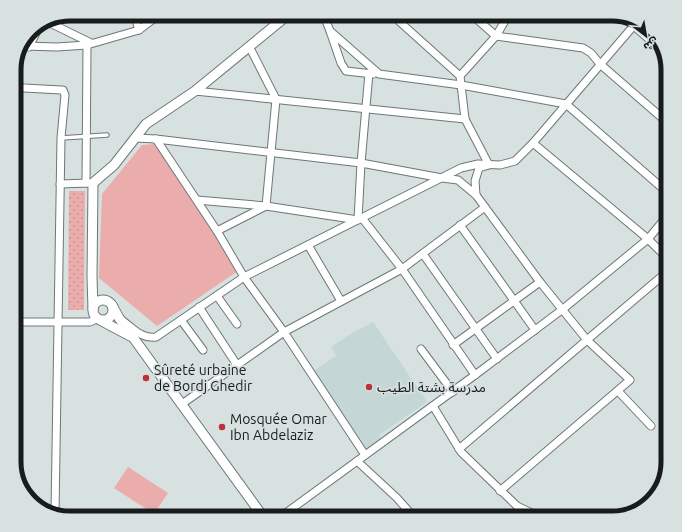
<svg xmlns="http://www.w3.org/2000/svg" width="682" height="532" viewBox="0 0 682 532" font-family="Ubuntu,'Noto Sans Arabic',sans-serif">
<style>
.built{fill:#c4d6d5}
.grass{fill:#eaadab}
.garden{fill:url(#garden-dots)}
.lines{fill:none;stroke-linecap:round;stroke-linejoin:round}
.service-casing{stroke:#6e7777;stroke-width:5.5}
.minor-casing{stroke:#6e7777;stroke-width:9}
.secondary-casing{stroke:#6e7777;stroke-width:11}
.service{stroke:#fff;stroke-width:3.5}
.minor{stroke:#fff;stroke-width:7}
.secondary{stroke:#fff;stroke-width:9}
.poi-dot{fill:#c02f3c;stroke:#d7e1e0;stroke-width:1.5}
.labels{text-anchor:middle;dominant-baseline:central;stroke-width:3.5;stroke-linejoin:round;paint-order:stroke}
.poi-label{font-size:14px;fill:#191c1c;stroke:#d7e1e0;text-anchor:start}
.rim{fill:none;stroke:#191c1c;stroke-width:5}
</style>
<defs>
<pattern id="garden-dots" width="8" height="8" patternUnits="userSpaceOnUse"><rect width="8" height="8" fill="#eaadab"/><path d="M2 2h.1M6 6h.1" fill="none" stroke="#c89493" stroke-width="1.8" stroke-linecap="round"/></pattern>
</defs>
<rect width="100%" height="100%" fill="#d7e1e0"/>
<path class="built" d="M373 322 427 402 379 435 382 440 366 450 361 441 359 442 312 372 336 356 331 347 349 335Z"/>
<g class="grass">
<path d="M155 144 217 234 238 271 157 326 99 278 102 194 142 145Z"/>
<path d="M128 467 168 493 154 514 114 488Z"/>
</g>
<path class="garden" d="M69 191H85L84 310H68Z"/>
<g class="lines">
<g class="service-casing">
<path id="service" d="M61 138 107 135"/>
</g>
<g class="minor-casing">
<g id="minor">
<path d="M134 14 139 30"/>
<path d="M391 14 460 76 465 119 489 165 479 168 475 181 476 195"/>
<path d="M471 14 496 36 583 48 591 53 600 64 668 123"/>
<path d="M324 16 330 31 379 74 461 85 566 104 668 193"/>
<path d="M627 20 664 52"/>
<path d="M48 22 91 43"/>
<path d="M330 31 341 63 346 71 373 74"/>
<path d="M24 46 57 47 87 45 139 30 160 14"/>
<path d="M29 47 40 25"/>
<path d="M460 76 496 36 509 14"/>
<path d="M14 85 24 88 61 90H63L65 95 61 138 55 512"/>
<path d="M195 91 465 119"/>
<path d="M136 138 156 139 361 163 442 178 458 180 476 195 540 282 587 340 630 380 500 491"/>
<path d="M156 139 217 231 244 277 284 332 365 455"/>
<path d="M533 143 648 239 668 259"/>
<path d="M86 183 87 45"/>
<path d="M60 184 89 183"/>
<path d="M197 200 266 206 358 220 361 163 369 73"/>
<path d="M362 218 402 269 475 375"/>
<path d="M460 225 535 330"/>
<path d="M217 231 266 206 276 99 249 46"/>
<path d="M308 245 341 301"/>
<path d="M423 254 497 359"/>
<path d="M217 296 237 324"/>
<path d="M199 307 237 365"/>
<path d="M181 320 203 350"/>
<path d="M123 321C134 329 142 339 156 337L244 277 461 168 478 164 500 165 515 161 533 143 636 23"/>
<path d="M14 322H90L98 318"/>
<path d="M588 339 668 271"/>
<path d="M453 345 540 282"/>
<path d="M421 349 453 392"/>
<path d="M618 391 651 426"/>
<path d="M182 404 284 332 402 269 485 207"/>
<path d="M433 406 461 452 517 506 542 518"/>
<path d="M459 449 587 340"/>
<path d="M357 461 397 498 412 515 417 518"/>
<path d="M279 518 475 375 563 309 648 239 668 215"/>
</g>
</g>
<g class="secondary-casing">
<g id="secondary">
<circle cx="103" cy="310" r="10"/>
<path d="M112 305 119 318 264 518"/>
<path d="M93 309 92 277 93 183 114 165 146 124 195 91 289 14"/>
<path d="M100 320 130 336"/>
</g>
</g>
<use href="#service" class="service"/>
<use href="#minor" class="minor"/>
<use href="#secondary" class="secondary"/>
</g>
<g class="poi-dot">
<circle cx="146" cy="378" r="4"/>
<circle cx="369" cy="387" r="4"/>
<circle cx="222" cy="427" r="4"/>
</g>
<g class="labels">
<g class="poi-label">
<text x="154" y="370">Sûreté urbaine<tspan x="154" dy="16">de Bordj Ghedir</tspan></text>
<text x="377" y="387">مدرسة بشتة الطيب</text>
<text x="230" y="419">Mosquée Omar<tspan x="230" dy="16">Ibn Abdelaziz</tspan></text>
</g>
</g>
<path d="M0 0H682V532H0ZM70 21H612A49 49 0 0 1 661 70V462A49 49 0 0 1 612 511H70A49 49 0 0 1 21 462V70A49 49 0 0 1 70 21Z" fill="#d7e1e0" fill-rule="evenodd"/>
<path class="rim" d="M70 21H612A49 49 0 0 1 661 70V462A49 49 0 0 1 612 511H70A49 49 0 0 1 21 462V70A49 49 0 0 1 70 21Z"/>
<g transform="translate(646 36) rotate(149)" stroke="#d7e1e0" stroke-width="3" paint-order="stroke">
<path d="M0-3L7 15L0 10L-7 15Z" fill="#191c1c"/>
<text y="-6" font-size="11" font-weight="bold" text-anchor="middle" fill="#191c1c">ش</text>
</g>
</svg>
